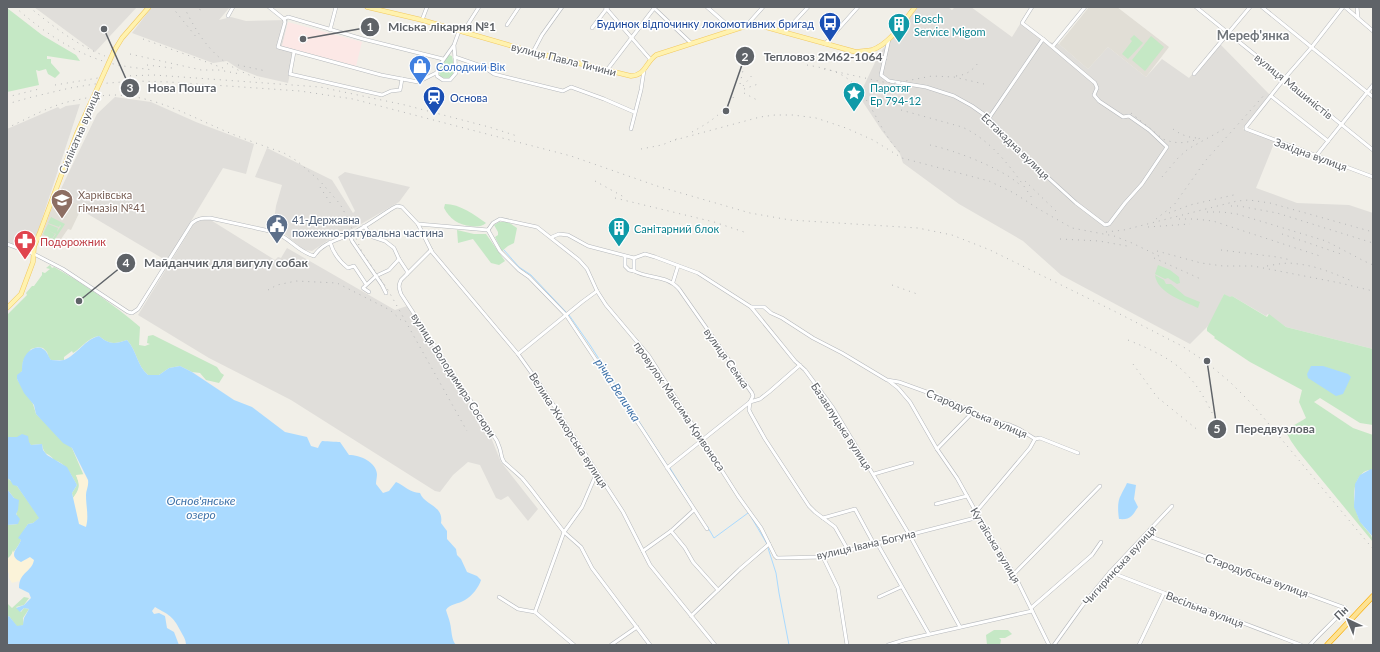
<svg xmlns="http://www.w3.org/2000/svg" width="1380" height="652" viewBox="0 0 1380 652" font-family="Lato,sans-serif">
<style>
.industrial{fill:#e0deda}
.education{fill:#e1ded6}
.medical{fill:#fce8e6}
.green{fill:#c5e8c5}
.sand{fill:#fbf3d9}
.water{fill:#aadaff}
.lines{fill:none;stroke-linecap:round;stroke-linejoin:round}
.stream{stroke:#aadaff;stroke-width:1}
.minor-casing{stroke:#b5b8bc;stroke-width:4}
.major-casing{stroke:#f2c960;stroke-width:5}
.highway-casing{stroke:#f9ab00;stroke-width:5.5}
.minor{stroke:#fff;stroke-width:3}
.major{stroke:#fff2af;stroke-width:4}
.highway{stroke:#fde293;stroke-width:4.5}
.rail{stroke:#b6b7b8;stroke-width:1;stroke-dasharray:1 5;stroke-linecap:butt}
.major-bridge-casing{stroke:#f2c960;stroke-width:5;stroke-linecap:butt}
.major-bridge{stroke:#fff2af;stroke-width:4}
.labels{text-anchor:middle;dominant-baseline:central;stroke-width:3;stroke-linejoin:round;paint-order:stroke}
.culture-label{font-size:11px;fill:#0d838f;stroke:#fff;text-anchor:start}
.transit-label{font-size:11px;fill:#164399;stroke:#fff;text-anchor:end}
.street-label{font-size:11px;fill:#5f6368;stroke:#fff}
.shop-label{font-size:11px;fill:#366cbe;stroke:#fff;text-anchor:start}
.education-label{font-size:11px;fill:#785e54;stroke:#fff;text-anchor:start}
.service-label{font-size:11px;fill:#4e5e75;stroke:#fff;text-anchor:start}
.health-label{font-size:11px;fill:#be3a42;stroke:#fff;text-anchor:start}
.water-label{font-size:12px;font-style:italic;fill:#4174aa;stroke:#fff}
.quarter-label{font-size:13px;font-weight:bold;fill:#70757a;stroke:#fff}
.leader{fill:none;stroke:#5f6368;stroke-width:1.5}
.callout-dot{fill:#5f6368;stroke:#fff;stroke-width:1.5}
.mark-label{font-size:12px;text-anchor:middle;font-weight:bold;fill:#fff}
.callout-label{font-size:12px;text-anchor:middle;font-weight:bold;fill:#5f6368;stroke:#fff;stroke-width:3;stroke-linejoin:round;paint-order:stroke}
</style>
<rect width="100%" height="100%" fill="#f1efe8"/>
<g class="industrial">
<path d="M34 7H137L95 52Z"/>
<path d="M152 7H230L219 20 231 17 246 21 288 20 282 46 295 49 288 83 257 76 239 69 227 61 213 63 132 33Z"/>
<path d="M916 7H948L952 10 955 7H971L1012 37 1022 21 1049 42 1059 44 1088 69 1108 47 1146 77 1162 59 1189 78 1218 42 1270 95 1243 129 1275 141 1256 188 1297 203 1349 205 1373 213V349L1286 327 1268 314 1266 316 1232 296 1230 298 1224 294 1211 323 1190 344 1061 275 1023 241 959 204 903 163 900 154 882 131 859 96 879 54Z"/>
<path d="M115 97 151 102 196 122 254 144 246 174 223 168 167 261 81 210V205L57 197 97 114Z"/>
<path d="M80 104 35 240 29 251 7 242V129L58 107 60 109 66 106Z"/>
<path d="M267 148 332 180 353 213 355 211 338 177 345 172 410 187 399 202 356 227 330 239 312 251 304 250 281 231 273 227 276 206 282 185 255 177Z"/>
<path d="M209 219 275 260 278 257 281 258 287 248 395 310 407 306 490 435 501 462 538 509 528 521 508 496 501 500 496 498 480 465 468 462 453 475 440 492 435 491 291 400 209 358 138 315 195 222Z"/>
</g>
<g class="education">
<path d="M1089 7H1117L1169 47 1146 77 1108 47 1088 69 1059 44Z"/>
<path d="M57 197 81 205V209L71 230 68 229 54 249 40 240 51 210Z"/>
</g>
<path class="medical" d="M288 22 362 42 356 66 282 46Z"/>
<g class="green">
<path d="M7 8 42 35 76 55 80 61 47 56V59H51V63L60 73 55 78 48 74 46 69 39 71 36 70 39 85 7 92Z"/>
<path d="M1134 35 1143 43 1128 59 1122 54 1132 41 1130 39Z"/>
<path d="M1151 36 1164 47 1145 71 1132 60Z"/>
<path d="M449 55 452 56 455 71 451 77 446 79 440 76C436 68 444 62 449 55Z"/>
<path d="M445 204C460 204 475 215 486 223 481 227 477 227 471 226 458 225 450 219 444 208Z"/>
<path d="M51 217 65 224 51 245 49 244 56 234 49 231 55 234 52 239 43 234 48 224 58 228 57 232 61 226 60 225 59 227 48 223Z"/>
<path d="M499 222H508L517 228 514 243 508 246 502 251 495 237 498 235V232L494 225Z"/>
<path d="M457 230 474 234H486L505 261 499 265 491 263 473 239 458 243Z"/>
<path d="M50 265 52 268 54 267C84 284 113 304 140 327L139 345 145 346 150 344 147 343 148 336 153 335 217 367 221 373 224 375 219 383 206 380 200 373 192 372 180 366 169 368 159 375H148C137 366 137 351 127 340 114 344 110 345 99 336 87 338 83 347 73 353L72 351 64 357V360H51L49 358 47 352 43 348 38 347 31 349 23 361 22 371 17 379 33 404 36 414 72 448 84 476 76 475C81 485 79 490 73 498L72 493 77 485C71 475 66 463 54 460 49 452 44 457 42 444L31 445 17 437H7V315L27 295 26 293 32 286H34L42 275V272L45 273 50 269 46 268Z"/>
<path d="M1158 265 1170 270 1179 277 1180 283 1177 284 1168 278 1165 279 1155 274Z"/>
<path d="M1155 275 1164 280 1166 284H1171L1185 296 1200 302 1198 308C1184 301 1157 293 1155 275Z"/>
<path d="M1224 294 1230 297 1232 296 1267 317 1269 314 1286 327 1373 349V425L1360 423 1320 398 1314 402 1353 428 1373 435V470C1367 469 1361 473 1358 479 1351 491 1354 509 1360 521 1364 529 1373 534 1373 542L1298 451 1291 441 1286 432C1292 425 1299 423 1306 418L1299 402 1302 390 1250 362 1214 338 1215 337 1207 331V328Z"/>
<path d="M7 478 17 486 40 518 33 523 28 524 19 538 21 540C20 544 11 556 7 559V525L18 524 14 498 7 489Z"/>
<path d="M24 597 29 598 24 605 16 607 21 612 24 608 29 609 23 618 24 625 17 627 9 616 7 617V603L12 608Z"/>
<path d="M994 630H1008L1012 634 1005 638H999L1001 640 1000 645H987L986 635Z"/>
</g>
<g class="sand">
<path d="M85 474 88 480 89 485 86 494 88 520 86 527 79 524 73 498C81 488 80 486 76 475Z"/>
<path d="M13 550 14 554 26 560 30 557 34 560 33 564 19 581 12 583 9 578V573L7 572V559L11 556Z"/>
</g>
<g class="water">
<path d="M99 336C110 345 114 344 127 340 137 351 137 366 148 375H159L169 368 180 366 192 372 234 400 252 407 285 432 307 437 311 446 318 448C319 446 320 443 322 441 323 441 337 442 340 442L349 455C360 455 376 462 377 474 377 477 376 481 376 484L383 493 389 491 396 482C405 486 409 492 420 493 425 506 444 505 441 523L447 531V539L456 549 457 555 461 559 467 572 477 576 481 580C479 587 472 596 465 600 459 604 449 604 446 610 447 614 449 618 450 623 452 631 451 639 456 645H186C186 639 183 636 180 630 173 616 169 615 155 607L152 611 154 614 159 613 165 616 167 628 174 632 179 645H7V617L9 616 17 626 23 625 24 618 29 609 24 608 20 612 16 608 24 605 31 598 29 593 19 588C19 572 32 572 34 560L30 557 21 562C7 555 18 549 21 540L18 538 28 524 33 523 39 518 17 486 13 485 10 480 7 478V437H17L22 434 28 436 29 442 31 445 42 444 43 450 47 455 67 467 77 485 72 493 79 524 86 527C89 516 86 507 86 495 86 490 89 486 88 480L72 448 63 443 36 414 34 405 24 393 17 379V375L22 371C22 368 22 364 23 361 25 353 35 344 43 349 47 351 48 356 51 360 55 360 60 361 64 360 77 355 85 339 99 336Z"/>
<path d="M1311 366H1323L1348 374 1351 377 1343 394 1336 396 1308 378 1307 374Z"/>
<path d="M1371 469 1373 470V537L1360 522 1354 507 1355 484 1360 475Z"/>
<path d="M1127 483 1136 485 1134 499 1138 507C1132 516 1131 520 1119 519 1118 512 1117 501 1121 495 1123 490 1125 488 1127 483Z"/>
<path d="M7 489 14 498 19 500 18 510 16 514 20 519 18 524 7 525Z"/>
</g>
<g class="lines">
<g class="stream">
<path d="M504 250 519 267 531 275 566 312"/>
<path d="M569 315 590 345 667 465"/>
<path d="M670 468 691 502"/>
<path d="M750 515 767 544"/>
<path d="M707 526 714 538 748 513"/>
<path d="M768 548 776 573 779 593 789 645"/>
</g>
<g class="minor-casing">
<g id="minor">
<path d="M269 7 284 19 288 17 363 39 443 59"/>
<path d="M605 7 650 59"/>
<path d="M707 7 732 29"/>
<path d="M1196 7 1373 150"/>
<path d="M1262 7 1373 97"/>
<path d="M1343 7 1311 48 1284 79 1246 127V129L1373 177"/>
<path d="M1345 7 1373 31"/>
<path d="M1357 7 1358 18"/>
<path d="M654 8 691 43"/>
<path d="M228 16 233 7"/>
<path d="M284 19 285 22 278 47 381 75 418 82 436 73"/>
<path d="M422 20 427 7"/>
<path d="M507 25 519 7"/>
<path d="M746 26 763 7"/>
<path d="M592 28 608 7"/>
<path d="M330 30 336 7"/>
<path d="M463 32 479 7"/>
<path d="M785 32 808 7"/>
<path d="M889 39 881 75 889 81 926 87 954 96 972 106 989 118 1021 153 1076 203 1105 225 1109 224 1125 203 1142 184 1167 147 1149 130 1129 116 1123 117 1099 101 1094 95 1097 88 1095 83 1043 39"/>
<path d="M825 44 858 7"/>
<path d="M454 45 456 73 450 80H443L437 76V69L454 45 459 31"/>
<path d="M1053 46 1085 7"/>
<path d="M294 52 290 74 382 95 391 91 400 90 402 79"/>
<path d="M533 52 542 35 562 7"/>
<path d="M860 52 885 58"/>
<path d="M455 57 484 67 494 74 563 91 571 87 604 99 634 112"/>
<path d="M607 70 655 7"/>
<path d="M1194 74 1250 7"/>
<path d="M1271 96 1328 141"/>
<path d="M989 118 1043 39 1022 23 1032 7"/>
<path d="M631 129 641 90 644 70"/>
<path d="M1316 156 1373 85"/>
<path d="M418 224 488 230"/>
<path d="M364 226 373 237 385 241 394 248 399 259 407 271V274"/>
<path d="M488 230 493 223 500 219 537 227 579 260 587 269 597 291 606 305 649 356 738 496 761 528 775 556 777 558 823 557 979 517"/>
<path d="M488 230 500 251 519 270 529 277 566 315 644 432 707 529"/>
<path d="M350 235 352 241 382 285 386 293"/>
<path d="M552 237 559 234 568 235 588 246 634 258 645 254 655 257 698 273 751 307 795 361 805 370 833 408 909 534 960 627"/>
<path d="M330 242C333 253 339 261 348 268L354 266 366 284"/>
<path d="M7 244 34 254 63 269 128 312 132 313 138 309 192 223C198 218 203 218 210 218L274 232C289 237 298 252 314 256 323 242 339 240 353 233 367 226 380 216 393 208L397 206 402 207 418 224 432 252 518 354 543 389 623 512 650 565 715 645"/>
<path d="M431 250 401 280C398 286 399 288 401 294L497 441 500 449 502 458 504 462 522 478 531 489 564 532 581 547 592 568 650 645"/>
<path d="M625 256V266L629 270 634 271"/>
<path d="M634 258V271C649 279 667 275 679 289L752 393 753 396 750 402 749 410 751 414 765 439 809 506 815 512 835 527 848 550"/>
<path d="M673 282 678 266"/>
<path d="M369 292 363 288 376 276 389 270 399 259"/>
<path d="M751 307H764L771 313 782 318 813 338 842 353 887 380 899 382 943 398 968 409 979 417 1010 425 1019 429 1035 439 1040 438 1078 453"/>
<path d="M518 354 582 302 597 291"/>
<path d="M889 381 898 388 910 402 937 449 957 478 976 512 1014 574 1049 645"/>
<path d="M937 449 973 412"/>
<path d="M667 468 750 402 760 399 769 392 800 365"/>
<path d="M874 474 912 463"/>
<path d="M936 504 967 496"/>
<path d="M976 512 1030 448 1035 439"/>
<path d="M823 518 855 509 874 544"/>
<path d="M671 531 685 548 693 562 718 590"/>
<path d="M1146 535 1345 608C1334 622 1321 632 1310 645"/>
<path d="M877 543 929 634"/>
<path d="M643 551 671 531 694 510"/>
<path d="M823 557 838 588 847 645"/>
<path d="M1110 572 1164 593 1301 645"/>
<path d="M1014 574 1100 486"/>
<path d="M499 597 518 609 535 612"/>
<path d="M879 597 901 587"/>
<path d="M1031 608 1092 555 1101 542"/>
<path d="M691 616 740 569 769 544"/>
<path d="M574 645 535 612 564 532 582 507 597 472"/>
<path d="M611 645 637 627"/>
<path d="M888 645 904 640 1032 611"/>
<path d="M1054 645 1082 606 1110 572 1172 506"/>
<path d="M1139 645 1164 593"/>
</g>
</g>
<g class="major-casing">
<g id="major">
<path d="M367 7 422 20 533 52 631 76C646 75 645 63 656 55L746 26 758 25 856 52C861 51 867 51 872 50 891 43 903 22 915 7"/>
<path d="M114 51 122 38 149 7"/>
<path d="M7 308 21 294 33 262 34 247 40 232 77 133 87 111"/>
</g>
</g>
<g class="highway-casing">
<path id="highway" d="M1327 645 1373 596"/>
</g>
<use href="#minor" class="minor"/>
<use href="#major" class="major"/>
<use href="#highway" class="highway"/>
<g class="rail">
<path d="M15 7C42 31 75 54 110 63 124 67 139 68 153 70"/>
<path d="M29 7C53 26 76 45 105 56"/>
<path d="M172 7 197 38"/>
<path d="M184 7C198 35 212 58 242 72 248 74 254 78 260 79"/>
<path d="M194 7 201 10"/>
<path d="M143 39 223 68"/>
<path d="M130 54 201 70H219L240 74"/>
<path d="M147 65 172 68"/>
<path d="M238 65 266 71"/>
<path d="M807 65C818 67 830 69 840 74 871 90 876 130 901 153"/>
<path d="M824 69 883 82 895 83 932 76 954 77 984 84"/>
<path d="M124 76 154 75 320 87 405 105 489 127 517 136"/>
<path d="M956 76C966 75 972 71 978 63"/>
<path d="M740 84 743 70"/>
<path d="M55 85 98 78"/>
<path d="M743 86 754 73"/>
<path d="M744 89 758 84"/>
<path d="M744 93 757 100"/>
<path d="M7 97 39 89"/>
<path d="M7 104 32 97 70 88 95 84 136 81 169 82 300 91 353 99 571 156 657 186 750 213 790 220 918 228 952 235 990 250 1112 310 1182 346 1206 362 1230 382 1253 405 1373 549"/>
<path d="M901 110 962 127C993 141 1014 171 1032 198"/>
<path d="M1131 113 1163 139C1177 145 1189 143 1203 137"/>
<path d="M7 128C29 118 52 104 77 100 90 97 103 95 116 95 155 96 190 116 225 131 244 139 264 146 284 153L297 161 320 181 340 204 347 217 362 252 388 290 467 431"/>
<path d="M1173 129C1181 135 1189 138 1199 138"/>
<path d="M692 132C712 121 722 114 735 95"/>
<path d="M675 140 760 117 775 115H793L816 118 846 128 873 140 902 158 989 181 1014 193 1037 208 1072 228 1114 236 1132 243 1163 258"/>
<path d="M930 145C954 150 1001 168 1019 184"/>
<path d="M641 149 662 145 679 138"/>
<path d="M1162 177 1178 158 1188 149 1224 129"/>
<path d="M595 181 624 197"/>
<path d="M1025 181 1056 211"/>
<path d="M320 187 331 204"/>
<path d="M615 198 714 222 744 232"/>
<path d="M1231 206H1239L1277 213 1373 243"/>
<path d="M1207 212H1222L1237 214 1326 241 1364 261 1373 265"/>
<path d="M1169 213 1190 205 1238 194"/>
<path d="M1156 219 1174 205 1206 160 1266 93"/>
<path d="M1179 219H1195L1213 221 1323 257"/>
<path d="M1148 227 1190 224"/>
<path d="M1106 232 1124 230 1237 201 1249 200 1270 203 1373 232"/>
<path d="M1282 234 1341 254"/>
<path d="M1060 239 1099 241 1127 246"/>
<path d="M1221 250 1277 257 1291 260"/>
<path d="M1157 251 1201 263 1223 266H1253L1340 283 1373 291"/>
<path d="M1154 258 1203 280"/>
<path d="M1267 266C1278 264 1288 262 1298 264 1317 266 1335 274 1352 281"/>
<path d="M892 285 920 295"/>
<path d="M268 290 277 285 296 281 337 283 390 310 402 321"/>
<path d="M1128 340C1177 360 1193 372 1216 421"/>
<path d="M1133 364 1157 397 1199 431"/>
</g>
<g class="major-bridge-casing">
<path id="major-bridge" d="M87 111 114 51"/>
</g>
<use href="#major-bridge" class="major-bridge"/>
</g>
<defs>
<g id="bus-pin" transform="scale(1.15)"><path d="M0 17L-7.5 6A9.5 9.5 0 1 1 7.5 6Z" fill="#1a4fb4" stroke="#fff"/><path d="M-5-6H5V4H4V6H2V4H-2V6H-4V4H-5ZM-3.5-4V0h7V-4ZM-3.5 1.2v1.5H-2V1.2ZM2 1.2v1.5H3.5V1.2Z" fill="#fff"/></g>
<g id="building-pin" transform="scale(1.15)"><path d="M0 17L-7.5 6A9.5 9.5 0 1 1 7.5 6Z" fill="#0f9aa8" stroke="#fff"/><path d="M-4-6H4V6H1V3H-1V6H-4ZM-2.5-4.3h1.7v1.8h-1.7ZM.8-4.3h1.7v1.8H.8ZM-2.5-1h1.7V.8h-1.7ZM.8-1h1.7V.8H.8Z" fill="#fff"/></g>
<g id="shop-pin" transform="scale(1.15)"><path d="M0 17L-7.5 6A9.5 9.5 0 1 1 7.5 6Z" fill="#3f7fe0" stroke="#fff"/><path d="M-5-2.5h2.3a2.7 3.5 0 0 1 5.4 0H5L5.5 6h-11ZM-1.5-2.5h3a1.5 2.3 0 0 0-3 0Z" fill="#fff"/></g>
<g id="sight-pin" transform="scale(1.15)"><path d="M0 17L-7.5 6A9.5 9.5 0 1 1 7.5 6Z" fill="#0f9aa8" stroke="#fff"/><path d="M0-6L1.8-2.2L6-1.7L2.9 1.2L3.7 5.4L0 3.3L-3.7 5.4L-2.9 1.2L-6-1.7L-1.8-2.2Z" fill="#fff"/></g>
<g id="station-pin" transform="scale(1.15)"><path d="M0 17L-7.5 6A9.5 9.5 0 1 1 7.5 6Z" fill="#1a4fb4" stroke="#fff"/><path d="M-3-6H3Q5-6 5-4V2Q5 4 3 4L4.5 6H3L1.5 4h-3L-3 6H-4.5L-3 4Q-5 4-5 2V-4Q-5-6-3-6ZM-3.5-4v3h7v-3ZM-3.5 1v1.5H-2V1ZM2 1v1.5H3.5V1Z" fill="#fff"/></g>
<g id="school-pin" transform="scale(1.15)"><path d="M0 17L-7.5 6A9.5 9.5 0 1 1 7.5 6Z" fill="#8d6e63" stroke="#fff"/><path d="M0-5L7-2L0 1L-7-2ZM-4 1L0 2.5L4 1V4Q0 6-4 4Z" fill="#fff"/></g>
<g id="civic-pin" transform="scale(1.15)"><path d="M0 17L-7.5 6A9.5 9.5 0 1 1 7.5 6Z" fill="#5c6f8a" stroke="#fff"/><path d="M-.6-6.5H3V-4.5H.6V-3L4-1V1h2V6H-6V1h2V-1L-.6-3ZM-1.2 2.5V6h2.4V2.5Z" fill="#fff"/></g>
<g id="pharmacy-pin" transform="scale(1.15)"><path d="M0 17L-7.5 6A9.5 9.5 0 1 1 7.5 6Z" fill="#e0444e" stroke="#fff"/><path d="M-2-6h4v4h4v4h-4v4h-4v-4h-4v-4h4Z" fill="#fff"/></g>
</defs>
<g fill-rule="evenodd">
<use href="#bus-pin" x="830" y="23"/>
<use href="#building-pin" x="899" y="24"/>
<use href="#shop-pin" x="420" y="66"/>
<use href="#sight-pin" x="854" y="93"/>
<use href="#station-pin" x="434" y="97"/>
<use href="#school-pin" x="62" y="200"/>
<use href="#civic-pin" x="277" y="225"/>
<use href="#building-pin" x="619" y="228"/>
<use href="#pharmacy-pin" x="25" y="241"/>
</g>
<g class="labels">
<g class="culture-label">
<text x="914" y="18">Bosch<tspan x="914" dy="13">Service Migom</tspan></text>
<text x="870" y="87">Паротяг<tspan x="870" dy="13">Ер 794-12</tspan></text>
<text x="634" y="228">Санітарний блок</text>
</g>
<g class="transit-label">
<text x="814" y="23">Будинок відпочинку локомотивних бригад</text>
<text x="450" y="97" text-anchor="start">Основа</text>
</g>
<g class="street-label">
<text transform="translate(564 59) rotate(14)">вулиця Павла Тичини</text>
<text transform="translate(1294 86) rotate(39)">вулиця Машиністів</text>
<text transform="translate(79 132) rotate(-67)">Силікатна вулиця</text>
<text transform="translate(1016 146) rotate(44)">Естакадна вулиця</text>
<text transform="translate(1311 154) rotate(20)">Західна вулиця</text>
<text transform="translate(727 358) rotate(55)">вулиця Семка</text>
<text transform="translate(454 375) rotate(57)">вулиця Володимира Сосюри</text>
<text transform="translate(680 406) rotate(56)">провулок Максима Кривоноса</text>
<text transform="translate(977 413) rotate(23)">Стародубська вулиця</text>
<text transform="translate(842 426) rotate(57)">Базавлуцька вулиця</text>
<text transform="translate(569 430) rotate(57)">Велика Жихорська вулиця</text>
<text transform="translate(866 544) rotate(-13)">вулиця Івана Богуна</text>
<text transform="translate(996 545) rotate(59)">Кутаїська вулиця</text>
<text transform="translate(1119 565) rotate(-48)">Чигиринська вулиця</text>
<text transform="translate(1257 575) rotate(20)">Стародубська вулиця</text>
<text transform="translate(1205 609) rotate(21)">Весільна вулиця</text>
</g>
<g class="shop-label">
<text x="436" y="66">Солодкий Вік</text>
</g>
<g class="education-label">
<text x="78" y="194">Харківська<tspan x="78" dy="13">гімназія №41</tspan></text>
</g>
<g class="service-label">
<text x="292" y="219">41-Державна<tspan x="292" dy="13">пожежно-рятувальна частина</tspan></text>
</g>
<g class="health-label">
<text x="40" y="241">Подорожник</text>
</g>
<g class="water-label">
<text transform="translate(618 390) rotate(57)">річка Величка</text>
<text x="201" y="500">Основ'янське<tspan x="201" dy="14">озеро</tspan></text>
</g>
<g class="quarter-label">
<text x="1253" y="35">Мереф'янка</text>
</g>
</g>
<path class="leader" d="M303 39L370 27M726 111L745 56M104 29L130 88M79 301L126 263M1207 361L1217 429"/>
<g class="callout-dot">
<circle cx="303" cy="39" r="4"/>
<circle cx="726" cy="111" r="4"/>
<circle cx="104" cy="29" r="4"/>
<circle cx="79" cy="301" r="4"/>
<circle cx="1207" cy="361" r="4"/>
<circle cx="370" cy="27" r="10"/>
<circle cx="745" cy="56" r="10"/>
<circle cx="130" cy="88" r="10"/>
<circle cx="126" cy="263" r="10"/>
<circle cx="1217" cy="429" r="10"/>
</g>
<g class="mark-label">
<text x="370" y="31">1</text>
<text x="745" y="61">2</text>
<text x="130" y="92">3</text>
<text x="126" y="267">4</text>
<text x="1217" y="433">5</text>
</g>
<g class="callout-label">
<text x="442" y="31">Міська лікарня №1</text>
<text x="823" y="61">Тепловоз 2М62-1064</text>
<text x="182" y="92">Нова Пошта</text>
<text x="226" y="267">Майданчик для вигулу собак</text>
<text x="1275" y="433">Передвузлова</text>
</g>
<rect width="1380" height="652" fill="none" stroke="#5f6368" stroke-width="16"/>
<g transform="translate(1348 620) rotate(316)" stroke="#ffffff" stroke-width="3" paint-order="stroke">
<path d="M0-3L7 15L0 10L-7 15Z" fill="#5f6368"/>
<text y="-6" font-size="11" font-weight="bold" text-anchor="middle" fill="#5f6368">Пн</text>
</g>
</svg>
